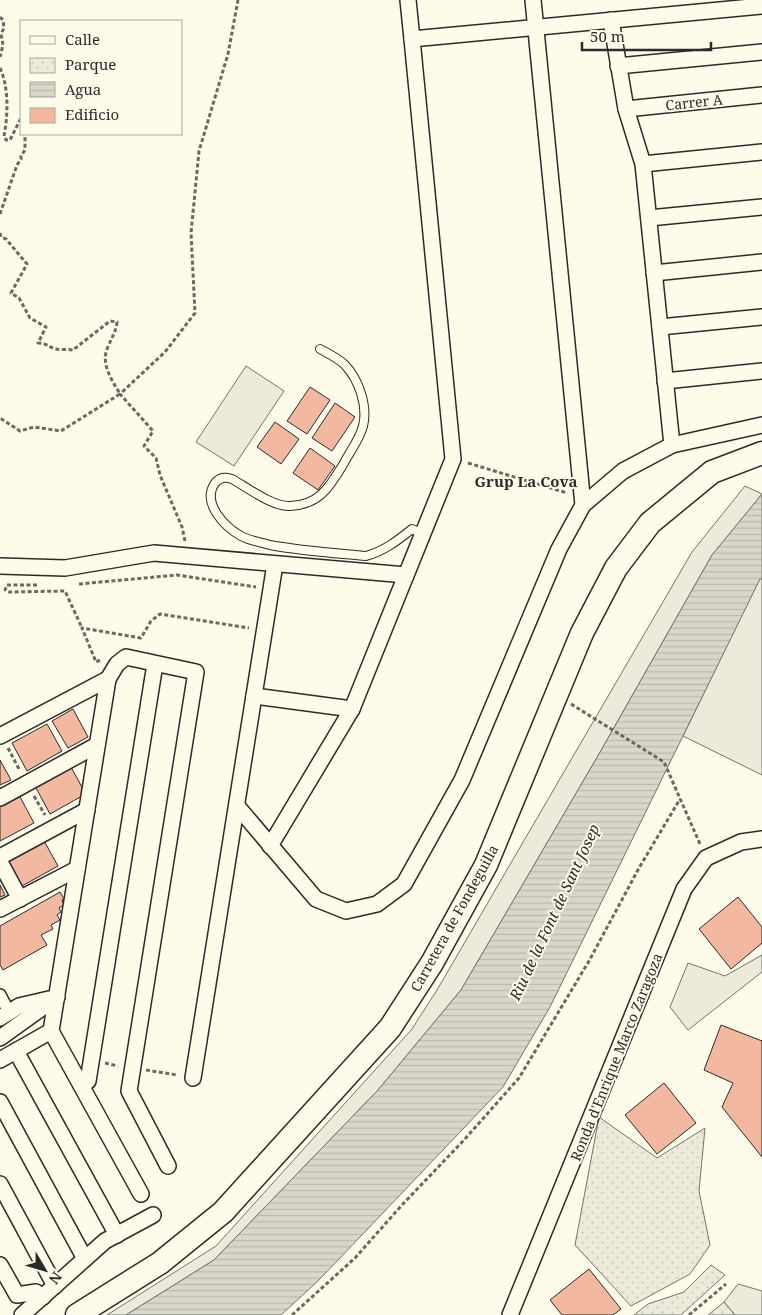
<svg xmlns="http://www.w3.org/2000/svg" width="762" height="1315" viewBox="0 0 762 1315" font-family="'Noto Serif',serif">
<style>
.green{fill:#ecebdb;stroke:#74746e}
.park{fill:url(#park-dots);stroke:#74746e}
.water{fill:url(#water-rules);stroke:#74746e}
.building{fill:#f2b8a0;stroke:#2b2b2b}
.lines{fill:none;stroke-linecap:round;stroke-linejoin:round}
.service-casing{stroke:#2b2b2b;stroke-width:10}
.pedestrian-casing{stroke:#2b2b2b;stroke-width:14}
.minor-casing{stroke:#2b2b2b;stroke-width:18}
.secondary-casing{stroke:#2b2b2b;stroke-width:25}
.path{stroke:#6a6964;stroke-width:3;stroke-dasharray:4 2.5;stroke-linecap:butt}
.service{stroke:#fdfbea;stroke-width:8}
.pedestrian{stroke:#fdfbea;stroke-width:11}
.minor{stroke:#fdfbea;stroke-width:15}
.secondary{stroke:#fdfbea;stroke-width:22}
.labels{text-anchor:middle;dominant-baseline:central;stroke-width:4;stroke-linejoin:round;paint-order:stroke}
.street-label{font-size:14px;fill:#2b2b2b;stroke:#fdfbea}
.neighbourhood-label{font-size:15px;font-weight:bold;fill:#2b2b2b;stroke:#fdfbea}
.water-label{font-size:15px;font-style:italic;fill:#2b2b2b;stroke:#fdfbea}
</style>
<defs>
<pattern id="park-dots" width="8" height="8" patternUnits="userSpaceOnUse" patternTransform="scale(1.25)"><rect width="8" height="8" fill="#ecebdb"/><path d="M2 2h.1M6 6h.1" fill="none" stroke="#cbcabc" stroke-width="1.8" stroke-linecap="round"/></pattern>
<pattern id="water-rules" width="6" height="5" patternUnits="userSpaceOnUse" patternTransform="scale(1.25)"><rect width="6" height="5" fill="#d8d7c9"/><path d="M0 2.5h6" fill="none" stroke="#bab9ad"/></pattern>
</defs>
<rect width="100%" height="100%" fill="#fdfbea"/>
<g class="green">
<path d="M246 366 284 391 234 466 196 442Z"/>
<path d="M745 486 762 494 712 555 599 754 461 990 378 1090 214 1260 126 1315H107L216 1246 412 1029 437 990 692 552Z"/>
<path d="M760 578 762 579V775L683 736Z"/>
<path d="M762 955V972L688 1030 670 1007 688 963 725 976Z"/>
<path d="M738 1284 762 1291V1315H735L724 1302Z"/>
</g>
<g class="park">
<path d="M599 1117 657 1158 705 1128 699 1191 710 1245 690 1274 631 1306 575 1245Z"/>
<path d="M711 1265 725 1275 681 1315H634L648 1304 684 1292Z"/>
<path d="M724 1302 735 1315H708Z"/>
</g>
<path class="water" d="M762 494V579H760L550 1007 503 1087 319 1280 281 1315H126L214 1260 378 1090 461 990 599 754 712 555Z"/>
<g class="building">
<path d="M310 387 330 400 307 434 287 421Z"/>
<path d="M335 403 355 417 332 451 312 438Z"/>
<path d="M275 422 299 439 281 464 257 447Z"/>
<path d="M310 448 335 466 318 490 293 473Z"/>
<path d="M73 709 88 737 68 748 52 721Z"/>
<path d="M47 724 62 751 27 771 12 743Z"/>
<path d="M0 760 11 780 0 785Z"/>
<path d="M71 767 83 789 82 796 50 814 35 786Z"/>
<path d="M19 795 34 823 0 841V806Z"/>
<path d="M43 839 58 866 22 886 7 858Z"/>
<path d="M0 885 5 895 0 897Z"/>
<path d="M60 892 64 899 62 900 64 905 59 908 61 912 57 915 60 920 51 925 53 929 41 935 47 945 3 970 0 965V926Z"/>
<path d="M738 897 762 927V943L731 969 699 929Z"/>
<path d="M721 1025 762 1041V1157L722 1107 733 1083 704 1070Z"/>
<path d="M664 1083 696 1123 657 1154 625 1115Z"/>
<path d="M589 1269 621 1309 613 1315H562L550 1300Z"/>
</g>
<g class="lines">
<g class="service-casing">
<path id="service" d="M320 349C329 354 338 358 345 365 359 380 368 406 363 426 360 439 350 451 344 463 330 486 320 505 290 506 273 507 248 488 232 479 225 477 220 477 215 483 201 503 225 527 241 536 250 541 261 542 270 545 302 551 334 553 366 556 384 551 397 541 412 529L423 534"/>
</g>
<g class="pedestrian-casing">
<path id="pedestrian" d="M0 995 9 1012"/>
</g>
<g class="minor-casing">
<g id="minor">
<path d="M408 0 412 39"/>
<path d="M533 0 583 505"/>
<path d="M611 20 626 109 643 164 672 445"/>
<path d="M618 66 762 52"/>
<path d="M626 109 762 95"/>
<path d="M643 164 762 152"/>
<path d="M649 218 762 207"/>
<path d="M654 273 762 262"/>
<path d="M660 327 762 317"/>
<path d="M665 381 762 371"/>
<path d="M0 566 65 568 154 553 406 575"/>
<path d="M254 696 352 709"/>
<path d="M0 736 108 679"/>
<path d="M0 798 97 745"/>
<path d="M237 806 316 899 346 911 377 904 404 884 462 780 559 549 583 505 623 471 672 445 762 425"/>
<path d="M270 846 352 709 453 459 412 39 762 6"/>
<path d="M0 857 87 810"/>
<path d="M0 862 20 899"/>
<path d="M0 909 77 869"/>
<path d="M0 1018 19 1006 49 999"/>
<path d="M0 1038 57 997"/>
<path d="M16 1051 117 1235"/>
<path d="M0 1060 51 1031"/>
<path d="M193 1078 275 564"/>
<path d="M81 1085 88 1081 155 664"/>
<path d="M0 1102 85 1259"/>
<path d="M0 1184 55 1286"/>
<path d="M141 1194 51 1031 108 679 117 664 126 657 196 672 129 1091 168 1166"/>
<path d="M0 1265 17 1295 36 1292 43 1297"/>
<path d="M22 1315 105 1241 153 1215"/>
<path d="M510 1315 684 889 706 858 741 842 762 839"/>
</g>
</g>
<g class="secondary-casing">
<path id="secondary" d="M77 1315 160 1263 223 1212 390 1028 432 963 486 865 582 633 616 568 650 523 712 472 762 453"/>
</g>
<g class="path">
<path d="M0 17 3 20 4 28 1 34 3 45 0 57"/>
<path d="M0 68C9 87 8 116 4 136L6 140H10L21 118"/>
<path d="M0 214 17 165 21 159V156L25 150V134"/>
<path d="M0 233 1 237 6 239 27 264 11 293 19 298 30 318 46 327 38 343C46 343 49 347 55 349 60 350 67 349 73 350L110 321 117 322C116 332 111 339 107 349 101 365 112 380 120 394L61 431 34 427 20 431 0 418"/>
<path d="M468 463 567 493"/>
<path d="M185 541 182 527 160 475 156 458 144 446 153 431 120 394 165 352 195 313 191 233 199 151 228 54 238 0"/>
<path d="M79 584 177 575 256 587"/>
<path d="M37 585H7L5 590 9 592 65 591 82 628"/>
<path d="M100 660 96 662 82 628 141 638 151 621 160 614 249 628"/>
<path d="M571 704 664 762 700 844"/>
<path d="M8 748 20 771"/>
<path d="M34 796 45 815"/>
<path d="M105 1063 118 1066"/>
<path d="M146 1070 177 1075"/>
<path d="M292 1315 355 1258 401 1206 464 1140 519 1078 589 961 639 868 680 799"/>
<path d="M689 1315 726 1284"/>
</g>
<use href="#service" class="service"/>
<use href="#pedestrian" class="pedestrian"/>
<use href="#minor" class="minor"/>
<use href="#secondary" class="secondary"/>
</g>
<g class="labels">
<g class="street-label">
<text transform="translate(694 102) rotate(-6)">Carrer A</text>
<text transform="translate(454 918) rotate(-61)">Carretera de Fondeguilla</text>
<text transform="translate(616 1057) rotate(-68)">Ronda d'Enrique Marco Zaragoza</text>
</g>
<g class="neighbourhood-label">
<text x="526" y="481">Grup La Cova</text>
</g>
<g class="water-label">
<text transform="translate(554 912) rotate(-65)">Riu de la Font de Sant Josep</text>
</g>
</g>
<rect x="20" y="20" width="162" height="115" fill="#fdfbea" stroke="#a9a89e"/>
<rect x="30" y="36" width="25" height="8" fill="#fdfbea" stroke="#a9a89e"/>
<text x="65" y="45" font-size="15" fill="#2b2b2b">Calle</text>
<rect x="30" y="58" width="25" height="15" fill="url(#park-dots)" stroke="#a9a89e"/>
<text x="65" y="70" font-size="15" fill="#2b2b2b">Parque</text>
<rect x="30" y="82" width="25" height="15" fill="url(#water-rules)" stroke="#a9a89e"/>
<text x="65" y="95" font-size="15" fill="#2b2b2b">Agua</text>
<rect x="30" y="108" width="25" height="15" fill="#f2b8a0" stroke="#a9a89e"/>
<text x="65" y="120" font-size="15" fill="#2b2b2b">Edificio</text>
<g transform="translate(45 1270) rotate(128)" stroke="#fdfbea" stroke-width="4" paint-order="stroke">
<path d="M0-4L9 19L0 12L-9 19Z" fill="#2b2b2b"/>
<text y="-8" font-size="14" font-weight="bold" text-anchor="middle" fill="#2b2b2b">N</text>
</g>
<path d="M582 42v8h129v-8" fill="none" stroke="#2b2b2b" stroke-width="2.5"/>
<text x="590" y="42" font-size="15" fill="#2b2b2b" stroke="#fdfbea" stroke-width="4" paint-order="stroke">50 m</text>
</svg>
